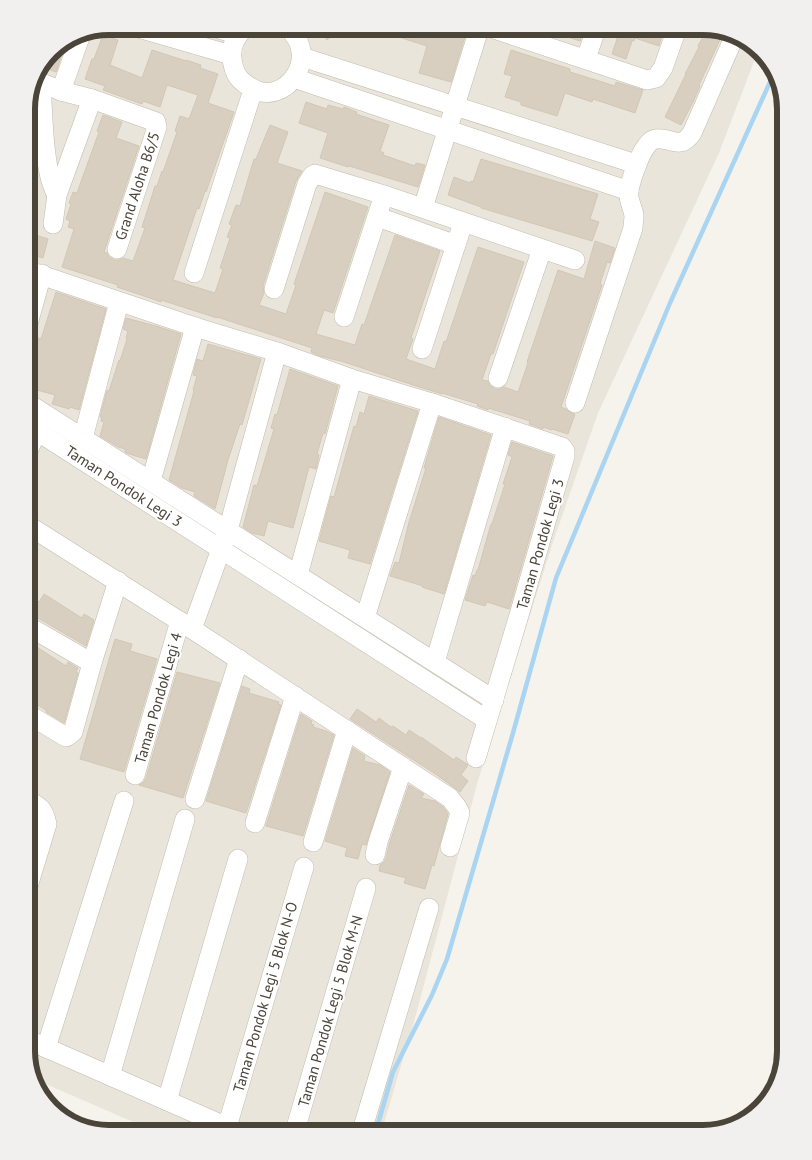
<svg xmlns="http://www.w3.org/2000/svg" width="812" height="1160" viewBox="0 0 812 1160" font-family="'PT Sans',sans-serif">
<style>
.residential{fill:#eae5da}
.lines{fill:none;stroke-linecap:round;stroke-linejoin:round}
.stream{stroke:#a9d4f2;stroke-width:4.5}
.building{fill:#d8cfc1;stroke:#d3c7b4}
.minor-casing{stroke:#c2bbae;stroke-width:20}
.minor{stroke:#fff;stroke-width:19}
.labels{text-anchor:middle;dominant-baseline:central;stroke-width:4;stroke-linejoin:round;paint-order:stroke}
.street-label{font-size:15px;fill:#4b4439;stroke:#fff}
.rim{fill:none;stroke:#4b4439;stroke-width:6}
</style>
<rect width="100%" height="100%" fill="#f6f3ec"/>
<path class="residential" d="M109 26H708L745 38 758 51 719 153 598 413 553 542 477 784 417 1011 381 1134H161L34 1079 26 1051V103L54 47Z"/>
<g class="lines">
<path class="stream" d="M375 1134 393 1072 432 995 447 959 513 733 556 578 670 303 775 71"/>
</g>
<g class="building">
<path d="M316 26H343L327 40Z"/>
<path d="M373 26H446L466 33 451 82 419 73 427 46 373 29Z"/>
<path d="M572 26H585L580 41 568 37Z"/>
<path d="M608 26H664L659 46 635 38 634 41H632L626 59 612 54 619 33 608 29Z"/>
<path d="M710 27 724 31 699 85 700 86 693 102 681 125 665 117 686 74H685L699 47 698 46 704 35 705 36Z"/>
<path d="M103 35 118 40 110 65 142 78 152 50 186 61V60L201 65 200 68 218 74 208 103 234 112 206 192 205 191 199 209 197 208 173 280 215 293 223 269 220 268 230 238 227 237 232 225 229 224 236 205 240 206 254 159H256L270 125 288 132 277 163 302 171 296 181 263 286 264 293 259 305 286 314 296 285 294 284 325 192 368 207 333 313 324 310 316 334 355 345 362 324 364 325 395 235 440 251 411 338 413 339 406 359 435 369 444 341 446 342 478 247 524 262 493 354H491L482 380 488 381 490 386 495 389H500L504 387 518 392 528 363 527 362 558 270 584 279 595 241 615 248 610 263 607 262 600 284 602 285 561 407 566 409 571 413 575 414 568 434 552 429V430L543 427V429L529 424 530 421 501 412 488 408V410L477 406 478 404 442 393V394L413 385 344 362 320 356 311 352 312 348 217 317V318L161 300V302L141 295 117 287 118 285 62 267 74 229 68 227 70 221 66 219 71 204 69 203 73 192 77 193 83 176 99 132 97 131 103 115 122 122 116 138 139 146 104 252 107 253 109 257 114 260H119L123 258 133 261 145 228 142 227 151 199 155 186H157L162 171 163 172 177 132 175 131 180 116 189 119 198 95 167 85 160 107 143 101 142 104 103 90 105 86 85 79 92 59H94Z"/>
<path d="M57 46 64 48 56 72 45 68 54 47Z"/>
<path d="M511 50 570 69V72L615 86 616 82 643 90 635 113 593 99 592 102 565 93 557 116 521 105V102L505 97 512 76 504 74Z"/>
<path d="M306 102 327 109 328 105 343 109 344 107 357 112 356 114 389 125 380 151 384 153 383 155 415 166 416 163 425 165 418 187 349 166 348 167 320 158 328 133 299 123Z"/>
<path d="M481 159 598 194 590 219 599 222 592 241 481 208V207L448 195 454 177 470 183 471 181 473 182Z"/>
<path d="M26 232 48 239 43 258 26 253Z"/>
<path d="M56 292 106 309 79 410 70 407 69 409 52 404 55 395 26 387V379L34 354 35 355 39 338 41 339Z"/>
<path d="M126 318 156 326 181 334 146 459 129 454 125 452V449L118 447 100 436 104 422 101 421 102 417H100L107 390 109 391 119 360 120 361 127 339 126 338 128 331 123 329Z"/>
<path d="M208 344 261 359 242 425 240 424 228 460 215 509 194 496 195 492 182 488 169 480 194 391 193 390 197 376 193 375 197 359 203 361Z"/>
<path d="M290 369 338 386 325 434 323 433 317 454 319 455 316 469 309 467 293 528 268 521 264 536 252 533 243 527 254 485 257 486 274 429 271 428 275 414 277 415Z"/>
<path d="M369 396 418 411 370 564 348 558 350 550 319 541 331 496 334 497 354 426 356 427 360 412 364 414Z"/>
<path d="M439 417 491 435 444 594 422 587 423 586 390 576 395 562 399 563 409 522 426 468H424Z"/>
<path d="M512 442 553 456 509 609 487 602 485 606 465 600 473 575 475 576 477 570H478L491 524H492L505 484H503L512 457 508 455Z"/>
<path d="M26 594 39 602 44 594 82 618 84 614 94 620 86 646 26 611Z"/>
<path d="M115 639 132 644 130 651 157 659 124 772 80 759Z"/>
<path d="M26 640 66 666 68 662 78 668 76 672 78 673 64 723 46 712V710L26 698Z"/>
<path d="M177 672 220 683 183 798 139 785 143 783 146 778Z"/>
<path d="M242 686 250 689 249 693 279 702 278 704 281 705 246 813 206 801Z"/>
<path d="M357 709 376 722 379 718 391 727 393 726 406 735 409 730 421 738V737L454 760 456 757 467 764 468 765 461 775 468 781 460 792 437 775 350 719Z"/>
<path d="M301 714 312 721 311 724 314 725 313 727 326 731 334 735 303 836 266 826Z"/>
<path d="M353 748 365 756 364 761 380 765 390 772 366 845 362 844 358 859 345 856 347 848 325 841Z"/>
<path d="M409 785 424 794 421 798 435 801 442 806 448 814 434 866 432 865 425 889 404 883 406 878 379 871 380 865 384 862 386 858 389 845Z"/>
</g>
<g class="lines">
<g class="minor-casing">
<g id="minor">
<path d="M131 26 231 55"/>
<path d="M210 26 238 35"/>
<path d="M248 26C237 33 230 46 232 59 234 73 238 80 250 87 285 110 324 54 285 26"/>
<path d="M485 26 647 80 656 78 663 68 678 26"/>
<path d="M302 57 636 164"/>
<path d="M586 59 597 26"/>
<path d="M294 78 629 191"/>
<path d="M37 81 61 91 92 99 156 122 157 127 117 249"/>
<path d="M41 83C43 111 43 173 57 195"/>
<path d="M61 91 80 37"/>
<path d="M423 208 480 26"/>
<path d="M378 217 456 245"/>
<path d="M53 224 57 195 92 99"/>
<path d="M26 270 195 327 277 352 352 379 432 403 562 447 565 451V456L517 622 476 758"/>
<path d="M194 273 253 90"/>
<path d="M274 289 307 184 312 176 315 174 384 195 575 260"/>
<path d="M344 317 384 195"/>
<path d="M26 331 42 274"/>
<path d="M422 349 463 223"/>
<path d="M498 378 542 249"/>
<path d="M26 402 494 700"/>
<path d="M575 403 633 228C633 224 634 220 634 216 633 207 627 199 629 189 632 177 643 140 656 139 671 137 680 151 692 133L735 35"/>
<path d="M26 424 487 720"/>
<path d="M83 438 119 302"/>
<path d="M26 456 37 431"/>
<path d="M151 481 195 327"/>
<path d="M26 524 192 629 450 798 457 807 460 813 450 847"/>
<path d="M298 575 352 379"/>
<path d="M365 618 432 403"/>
<path d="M26 625 92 663"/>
<path d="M192 629 228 530 277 352"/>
<path d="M435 662 505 427"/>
<path d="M26 713 66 737 68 736 73 732 92 663 118 581"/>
<path d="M135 775 180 621"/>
<path d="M195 799 239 659"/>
<path d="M255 823 295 696"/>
<path d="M313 842 347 730"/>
<path d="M375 855 378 842 403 767"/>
<path d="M26 893 47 824C43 807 40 807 26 799"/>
<path d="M26 1039 243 1134"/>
<path d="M46 1048 124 801"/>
<path d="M110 1076 185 819"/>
<path d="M167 1101 238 859"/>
<path d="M227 1127 304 867"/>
<path d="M294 1134 366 888"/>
<path d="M361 1134 429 908"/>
</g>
</g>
<use href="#minor" class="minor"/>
</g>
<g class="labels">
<g class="street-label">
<text transform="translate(137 186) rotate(-72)">Grand Aloha B6/5</text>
<text transform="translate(124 486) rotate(33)">Taman Pondok Legi 3</text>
<text transform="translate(540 544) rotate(-74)">Taman Pondok Legi 3</text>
<text transform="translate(158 698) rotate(-74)">Taman Pondok Legi 4</text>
<text transform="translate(265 997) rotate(-74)">Taman Pondok Legi 5 Blok N-O</text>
<text transform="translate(330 1011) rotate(-74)">Taman Pondok Legi 5 Blok M-N</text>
</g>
</g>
<path d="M0 0H812V1160H0ZM109 35H703A74 74 0 0 1 777 109V1051A74 74 0 0 1 703 1125H109A74 74 0 0 1 35 1051V109A74 74 0 0 1 109 35Z" fill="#f1f0ef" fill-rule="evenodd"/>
<path class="rim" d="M109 35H703A74 74 0 0 1 777 109V1051A74 74 0 0 1 703 1125H109A74 74 0 0 1 35 1051V109A74 74 0 0 1 109 35Z"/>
</svg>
